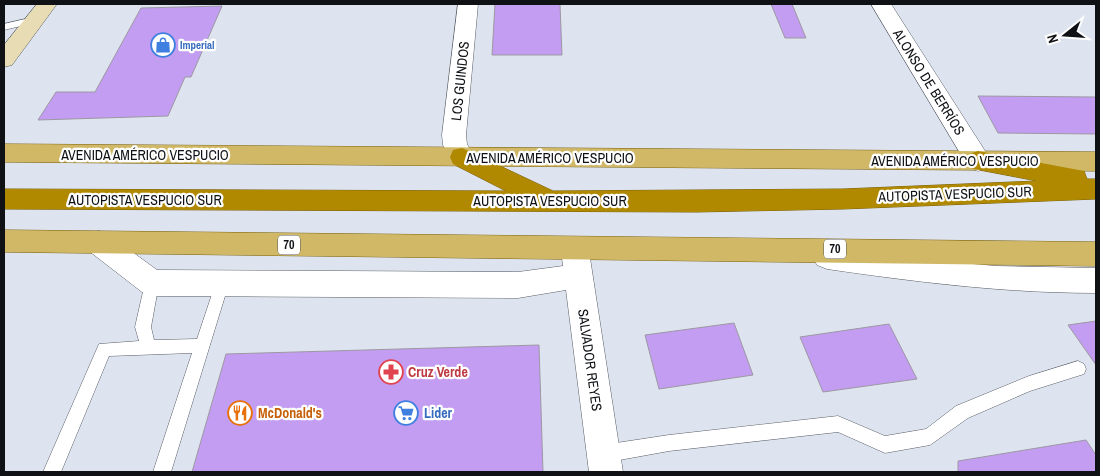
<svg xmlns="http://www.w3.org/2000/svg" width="1100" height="476" viewBox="0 0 1100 476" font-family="'Archivo Narrow',sans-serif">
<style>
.building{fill:#c29df2;stroke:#9d98a3}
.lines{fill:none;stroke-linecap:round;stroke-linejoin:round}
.service-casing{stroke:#585d66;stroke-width:1}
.minor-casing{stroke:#585d66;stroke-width:1}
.tertiary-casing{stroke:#585d66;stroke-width:1}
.secondary-casing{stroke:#585d66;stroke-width:1}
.primary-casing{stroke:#785f08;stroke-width:1}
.motorway-casing{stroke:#785f08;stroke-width:1}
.service{fill:#fff;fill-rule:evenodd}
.minor{fill:#fff;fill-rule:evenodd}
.tertiary{fill:#fff;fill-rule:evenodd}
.secondary{fill:#e7dcb3;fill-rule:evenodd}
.primary{fill:#d0b867;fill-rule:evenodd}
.motorway{fill:#b08901;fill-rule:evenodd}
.labels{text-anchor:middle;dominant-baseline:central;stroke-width:4.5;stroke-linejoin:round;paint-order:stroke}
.far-shop-label{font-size:11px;font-weight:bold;fill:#366cbe;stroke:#fff;text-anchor:start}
.shield{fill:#fff;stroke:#57585a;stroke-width:1}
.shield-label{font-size:12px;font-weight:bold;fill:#0f1114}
.street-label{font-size:14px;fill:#0f1114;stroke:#fff}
.health-label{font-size:14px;font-weight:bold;fill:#be3a42;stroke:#fff;text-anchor:start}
.food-label{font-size:14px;font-weight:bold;fill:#c56008;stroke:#fff;text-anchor:start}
.shop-label{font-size:14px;font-weight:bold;fill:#366cbe;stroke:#fff;text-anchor:start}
</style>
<rect width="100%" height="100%" fill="#dee4ef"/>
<g class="building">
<path d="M495 4H560L562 55H492Z"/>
<path d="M771 4H792L806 38H785Z"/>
<path d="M222 6 191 77H185L168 116 38 120 56 92H95L141 8Z"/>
<path d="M978 96 1096 97V134L998 133Z"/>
<path d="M1096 321V365L1068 325Z"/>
<path d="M734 323 753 375 659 389 645 335Z"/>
<path d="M889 324 917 379 823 392 800 337Z"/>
<path d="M539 345 543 472H192L226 354Z"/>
<path d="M1086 440 1096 455V472H958V461Z"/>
</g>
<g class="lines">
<g class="service-casing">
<g id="service">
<path d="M34 17 38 18V22L4 30V24Z"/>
<path d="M152 277 157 279 159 283 151 327 154 340 197 339 217 279 222 277 227 279 229 283 171 472H153L192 353 109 356 61 472H43L99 344 139 341 135 327 145 283 147 279Z"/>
<path d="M1078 361 1084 364 1086 369 1084 374 1030 391 968 418 930 445 885 453 838 432 669 451 603 463 597 460 594 454 597 448 603 445 669 435 838 416 885 436 926 429 956 406 1029 376Z"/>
</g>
</g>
<g class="minor-casing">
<g id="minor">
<path d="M871 4H891L987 154 991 161 987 168 978 171 969 168Z"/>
<path d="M99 231 109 235 157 270 518 272 563 266 562 258 566 250 576 246 586 250 590 258 623 472H589L566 290 518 298 152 296 142 292 89 251 85 243 89 235Z"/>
<path d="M827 245 938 261 996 266 1096 268V293C1005 293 917 282 827 269L817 265 813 257 817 249Z"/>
</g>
</g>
<g class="tertiary-casing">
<path id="tertiary" d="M458 4H478L466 135 467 144 474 157 471 164 462 166 453 164 443 145 442 135Z"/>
</g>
<g class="secondary-casing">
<path id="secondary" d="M37 4H57L12 65 4 67V45Z"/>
</g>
<g class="primary-casing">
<g id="primary">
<path d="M4 144 1096 152V171L4 162Z"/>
<path d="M4 230 1096 242V266L4 252Z"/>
</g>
</g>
<g class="motorway-casing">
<path id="motorway" d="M462 148 553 191 843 189 1037 181 969 168 965 161 969 154 978 151 1084 171 1087 179H1096V199L843 209 696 212 4 209V189L506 191 453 164 450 157 453 150Z"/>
</g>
<use href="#service" class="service"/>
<use href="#minor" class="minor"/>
<use href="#tertiary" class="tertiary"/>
<use href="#secondary" class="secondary"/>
<use href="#primary" class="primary"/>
<use href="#motorway" class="motorway"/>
</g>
<defs>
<g id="shop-ring" transform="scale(1.25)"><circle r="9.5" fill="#fff" stroke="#3f7fe0" stroke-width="1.5"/><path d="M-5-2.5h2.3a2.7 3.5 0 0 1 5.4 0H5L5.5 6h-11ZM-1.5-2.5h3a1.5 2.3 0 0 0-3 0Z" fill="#3f7fe0"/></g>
<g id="pharmacy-ring" transform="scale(1.25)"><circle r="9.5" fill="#fff" stroke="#e0444e" stroke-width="1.5"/><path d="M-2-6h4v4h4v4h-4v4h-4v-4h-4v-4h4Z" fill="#e0444e"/></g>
<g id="restaurant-ring" transform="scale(1.25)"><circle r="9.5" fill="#fff" stroke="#e8710a" stroke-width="1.5"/><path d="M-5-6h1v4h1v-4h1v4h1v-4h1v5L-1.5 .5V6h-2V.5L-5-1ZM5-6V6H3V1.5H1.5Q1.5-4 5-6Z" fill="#e8710a"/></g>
<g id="supermarket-ring" transform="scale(1.25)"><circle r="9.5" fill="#fff" stroke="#3f7fe0" stroke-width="1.5"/><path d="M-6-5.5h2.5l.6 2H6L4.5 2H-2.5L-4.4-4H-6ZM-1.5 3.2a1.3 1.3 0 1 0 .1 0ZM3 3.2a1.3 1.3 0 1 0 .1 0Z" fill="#3f7fe0"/></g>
</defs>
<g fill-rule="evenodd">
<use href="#shop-ring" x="163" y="45"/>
<use href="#pharmacy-ring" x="391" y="372"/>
<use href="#restaurant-ring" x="240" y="413"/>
<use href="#supermarket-ring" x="406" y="413"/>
</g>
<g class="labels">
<g class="far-shop-label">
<text x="180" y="45">Imperial</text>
</g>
<g class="shield">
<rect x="278" y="235.5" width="22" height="19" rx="4"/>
<rect x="824" y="239.5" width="22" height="19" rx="4"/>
</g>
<g class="shield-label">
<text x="289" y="245">70</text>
<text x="835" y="249">70</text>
</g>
<g class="street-label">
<text transform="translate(460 81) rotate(-84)">LOS GUINDOS</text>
<text transform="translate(929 82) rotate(58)">ALONSO DE BERRÍOS</text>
<text x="145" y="155">AVENIDA AMÉRICO VESPUCIO</text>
<text x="550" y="158">AVENIDA AMÉRICO VESPUCIO</text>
<text x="955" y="161">AVENIDA AMÉRICO VESPUCIO</text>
<text transform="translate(955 194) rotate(-2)">AUTOPISTA VESPUCIO SUR</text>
<text x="145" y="200">AUTOPISTA VESPUCIO SUR</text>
<text x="550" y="201">AUTOPISTA VESPUCIO SUR</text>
<text transform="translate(590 360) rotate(82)">SALVADOR REYES</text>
</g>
<g class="health-label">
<text x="408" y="372">Cruz Verde</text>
</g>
<g class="food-label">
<text x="258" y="413">McDonald's</text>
</g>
<g class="shop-label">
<text x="424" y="413">Lider</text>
</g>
</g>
<rect width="1100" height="476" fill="none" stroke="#0f1114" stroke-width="10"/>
<g transform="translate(1065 35) rotate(253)" stroke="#ffffff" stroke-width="4" paint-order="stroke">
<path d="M0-4L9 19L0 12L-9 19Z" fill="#0f1114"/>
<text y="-8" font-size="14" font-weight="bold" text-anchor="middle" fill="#0f1114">N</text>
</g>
</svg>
